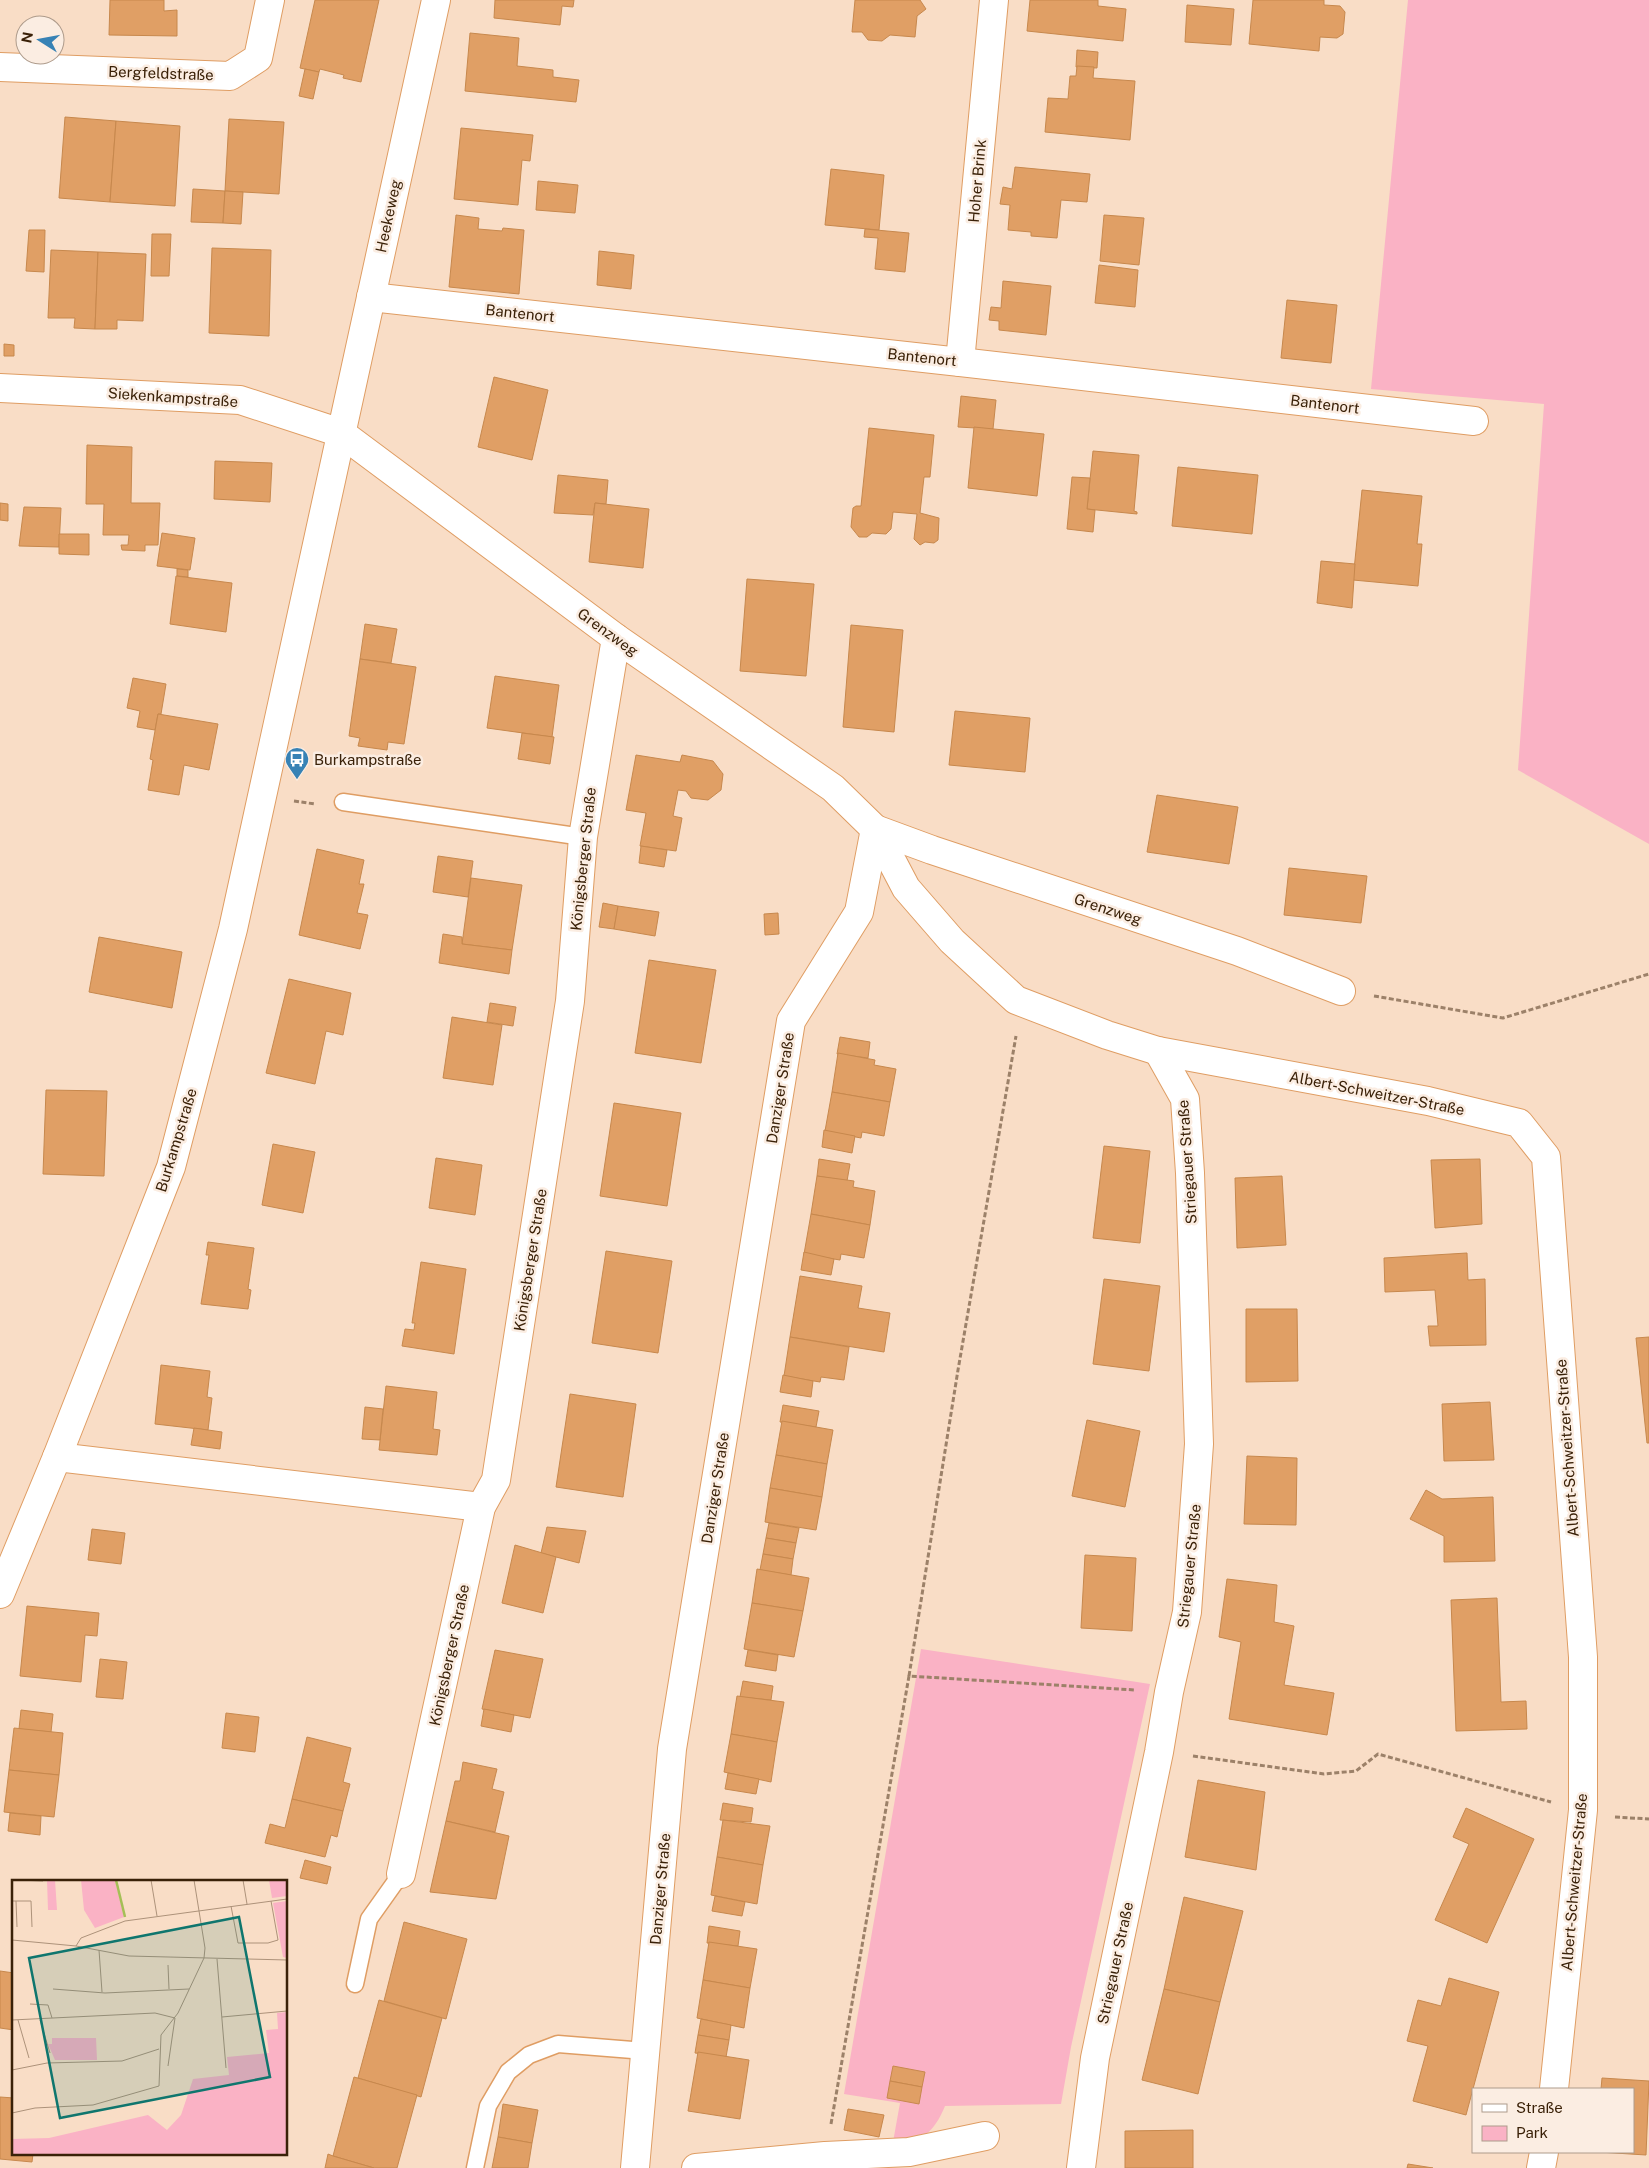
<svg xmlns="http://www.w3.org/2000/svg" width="1649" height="2168" viewBox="0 0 1649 2168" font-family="'Public Sans',sans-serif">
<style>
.green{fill:#fab2c5}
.building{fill:#e09f65;stroke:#c7884d}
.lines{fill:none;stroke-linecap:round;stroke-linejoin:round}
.service-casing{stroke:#df9d63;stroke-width:19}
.minor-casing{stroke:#df9d63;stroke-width:30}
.path{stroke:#9c8169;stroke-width:3;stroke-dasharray:5 2.5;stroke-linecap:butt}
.service{stroke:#fff;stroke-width:16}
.minor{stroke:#fff;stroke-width:28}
.labels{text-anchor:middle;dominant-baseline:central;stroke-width:5;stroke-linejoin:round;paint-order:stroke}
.street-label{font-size:15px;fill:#3a2108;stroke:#fbede2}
.poi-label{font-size:15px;fill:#3a2108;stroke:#fbede2;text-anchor:start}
.inset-river{fill:none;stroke:#a4bf56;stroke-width:2.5}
.inset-road{fill:none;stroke:#ad927a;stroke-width:1}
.view{fill:#0f766e;fill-opacity:0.15;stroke:#0f766e;stroke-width:2.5}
.inset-edge{fill:none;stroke:#3a2108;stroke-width:2.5}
</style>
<rect width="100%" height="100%" fill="#f9ddc6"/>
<g class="green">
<path d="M1408 0H1649V844L1518 770 1544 404 1371 389Z"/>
<path d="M921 1649 1150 1684 1071 2047 1061 2104 945 2106C939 2121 930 2136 913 2141 908 2143 899 2141 893 2142L900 2103 844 2094Z"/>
</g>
<g class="building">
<path d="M110 0H164V11L177 10V36L109 35Z"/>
<path d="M315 0H379L361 82 343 78 344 75 320 69 319 72 300 68Z"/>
<path d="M495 0H574L573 7 562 6 560 25 494 18Z"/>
<path d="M855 0H920L926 9 917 16 915 37 890 35 882 41 868 40 862 32H852Z"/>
<path d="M1030 0H1098V6L1126 9 1123 41 1027 31Z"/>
<path d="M1253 0H1324V5L1340 6 1345 12 1343 34 1337 38 1320 37 1319 51 1249 44Z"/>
<path d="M1187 5 1234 9 1231 45 1185 42Z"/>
<path d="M470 33 519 38 517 66 553 70V77L579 80 576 102 465 91Z"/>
<path d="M1077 50 1098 52 1097 68 1076 67Z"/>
<path d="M1077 66 1094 67 1093 78 1135 81 1130 140 1045 132 1048 98 1068 99 1070 76H1076Z"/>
<path d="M305 69 319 72 313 99 299 96Z"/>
<path d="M65 117 116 121 110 202 59 198Z"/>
<path d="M229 119 284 122 279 194 225 191Z"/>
<path d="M116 121 180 126 175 206 110 202Z"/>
<path d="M461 128 533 135 530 161 522 160 518 205 454 199Z"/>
<path d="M1015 167 1090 174 1087 202 1061 200 1057 238 1031 236V232L1008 230 1010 205 1000 204 1003 187 1012 189Z"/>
<path d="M831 169 884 175 879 230 825 225Z"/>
<path d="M538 181 578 185 575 213 536 210Z"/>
<path d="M193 189 225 191 223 223 191 222Z"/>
<path d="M225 191 243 192 241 224 223 223Z"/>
<path d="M456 215 479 218 478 229 502 231 503 228 524 230 519 294 449 287Z"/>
<path d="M1104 215 1144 218 1139 265 1100 261Z"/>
<path d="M865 229 909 233 905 272 875 269 878 238 864 237Z"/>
<path d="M29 230H45L44 272 26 271Z"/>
<path d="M152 234H171L169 276H151Z"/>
<path d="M212 248 271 250 269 336 209 333Z"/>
<path d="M51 250 98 252 95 329 74 328 75 318H48Z"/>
<path d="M599 251 634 255 631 289 597 285Z"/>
<path d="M98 252 146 254 143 321 117 320V329H95Z"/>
<path d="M1099 265 1138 270 1135 307 1095 303Z"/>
<path d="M1003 281 1051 286 1046 335 999 330V321L989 320 991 307 1001 308Z"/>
<path d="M1287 300 1337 305 1331 363 1281 358Z"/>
<path d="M4 344 14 345V356H4Z"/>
<path d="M494 377 548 390 532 460 478 447Z"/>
<path d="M961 396 996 400 993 429 958 427Z"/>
<path d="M974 427 1044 434 1037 496 968 488Z"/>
<path d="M869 428 934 435 930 477H924L920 513 939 518 938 540 934 543 925 542 920 545 914 539 917 514 893 512 891 529 886 534 872 533 867 537H859L851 527 853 508 856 506H861Z"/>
<path d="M87 445 132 447 131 503H160L158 545H145V551L122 550 121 545H128L129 535H103L104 504H86Z"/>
<path d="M1093 451 1139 455 1134 511 1137 512V514L1087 509Z"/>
<path d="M215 461 272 463 270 502 214 499Z"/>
<path d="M1178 467 1258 475 1252 534 1172 526Z"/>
<path d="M558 475 608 480 606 504 595 503 593 515 554 513Z"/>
<path d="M1072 477 1090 478 1087 509 1095 510 1093 532 1067 529Z"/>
<path d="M1362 490 1422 496 1417 544H1422L1418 586 1353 580Z"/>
<path d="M0 503 8 504V521L0 520Z"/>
<path d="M595 503 649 509 643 568 589 562Z"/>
<path d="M24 507 61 508 59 547 19 546Z"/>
<path d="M162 533 195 538 190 570 157 566Z"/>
<path d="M59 534H89V555L59 554Z"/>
<path d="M1321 561 1355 564 1352 608 1317 603Z"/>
<path d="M177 569 188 570V577L177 576Z"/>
<path d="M176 576 232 583 226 632 170 624Z"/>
<path d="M747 579 814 584 806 676 740 671Z"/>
<path d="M365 624 397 629 391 663 360 659Z"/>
<path d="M851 625 903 630 894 732 843 727Z"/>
<path d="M360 659 416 667 404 744 388 742 387 750 358 746 360 738 349 736Z"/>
<path d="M495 676 559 685 552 737 487 728Z"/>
<path d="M133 678 166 684 161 714H158L155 730 137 727 140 711 127 708Z"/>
<path d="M955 711 1030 718 1025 772 949 765Z"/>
<path d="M158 714 218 724 209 770 184 765 179 795 148 790 153 760 150 759Z"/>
<path d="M522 733 554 737 550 764 518 759Z"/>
<path d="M636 755 680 762 682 755 713 761 723 774 721 790 708 800 691 798 686 791 678 790 673 816 682 818 676 851 640 846 646 813 626 810Z"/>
<path d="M1157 795 1238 807 1229 864 1147 852Z"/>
<path d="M641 846 667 850 664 867 639 863Z"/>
<path d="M317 849 364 860 359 884H364L357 913 368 915 360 949 299 935Z"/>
<path d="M438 856 473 861 468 897 433 892Z"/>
<path d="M1289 868 1367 876 1361 923 1284 915Z"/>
<path d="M471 878 522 885 512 950 462 944Z"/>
<path d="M603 903 618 906 614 929 599 927Z"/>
<path d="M618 906 659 912 655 936 614 929Z"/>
<path d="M778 913 779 934 765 935 764 914Z"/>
<path d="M443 934 462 937V944L512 950 509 974 439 963Z"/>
<path d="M99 937 182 952 172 1008 89 992Z"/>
<path d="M649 960 716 970 701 1063 635 1053Z"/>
<path d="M289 979 351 993 343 1035 326 1031 315 1084 266 1073Z"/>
<path d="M490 1003 516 1007 513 1026 487 1022Z"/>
<path d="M452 1017 502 1025 493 1085 443 1078Z"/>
<path d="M840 1037 870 1042 868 1058 837 1054Z"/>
<path d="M838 1053 875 1060 874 1065 896 1069 890 1102 832 1092Z"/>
<path d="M46 1090 107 1091 104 1176 43 1174Z"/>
<path d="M832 1092 890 1102 884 1136 862 1132 861 1138 825 1131Z"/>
<path d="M614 1103 681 1113 667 1206 600 1196Z"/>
<path d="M824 1130 855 1136 852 1153 822 1147Z"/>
<path d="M273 1144 315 1152 303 1213 262 1205Z"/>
<path d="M1104 1146 1150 1151 1140 1243 1093 1238Z"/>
<path d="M436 1158 482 1165 475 1215 429 1208Z"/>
<path d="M819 1159 850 1164 847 1181 817 1176Z"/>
<path d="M1480 1159 1482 1224 1435 1228 1431 1160Z"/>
<path d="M817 1176 854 1181 853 1187 875 1191 870 1225 811 1214Z"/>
<path d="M1282 1176 1286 1245 1237 1248 1235 1178Z"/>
<path d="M811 1214 870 1225 864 1258 841 1254 840 1260 804 1254Z"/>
<path d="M208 1242 254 1248 248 1289 251 1290 248 1309 201 1304 209 1255H206Z"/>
<path d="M606 1251 672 1261 658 1353 592 1343Z"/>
<path d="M804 1252 834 1259 831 1275 801 1270Z"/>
<path d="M1467 1253 1468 1280 1485 1279 1486 1345 1430 1346 1428 1326H1438L1435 1290 1385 1292 1384 1258Z"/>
<path d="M421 1262 466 1269 454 1354 402 1346 405 1329 414 1330 415 1323H412Z"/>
<path d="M800 1276 862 1286 858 1308 890 1313 884 1352 790 1337Z"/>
<path d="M1104 1279 1160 1286 1149 1371 1093 1364Z"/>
<path d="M1246 1309H1297L1298 1381 1246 1382Z"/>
<path d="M790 1337 849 1347 844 1380 821 1377 820 1382 784 1376Z"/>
<path d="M1649 1337V1443H1647L1636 1338Z"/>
<path d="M161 1365 210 1371 207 1397 212 1398 208 1430 155 1424Z"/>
<path d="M783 1375 813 1381 811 1397 780 1392Z"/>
<path d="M386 1386 437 1392 433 1429 440 1430 437 1455 379 1450Z"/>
<path d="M570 1394 636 1404 623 1497 556 1487Z"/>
<path d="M1490 1402 1494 1460 1444 1461 1442 1404Z"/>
<path d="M783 1405 819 1411 816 1427 780 1422Z"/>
<path d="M365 1407 383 1409 380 1440 362 1439Z"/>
<path d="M1087 1420 1140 1431 1125 1507 1072 1496Z"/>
<path d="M782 1421 833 1430 827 1464 776 1455Z"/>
<path d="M194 1428 222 1432 220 1449 191 1445Z"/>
<path d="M776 1455 827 1464 822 1497 770 1488Z"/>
<path d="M1247 1456 1297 1458 1296 1525 1244 1524Z"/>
<path d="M770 1488 822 1497 816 1530 765 1522Z"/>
<path d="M1426 1490 1442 1499 1493 1497 1495 1561 1444 1562V1536L1410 1519Z"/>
<path d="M769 1523 799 1528 796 1543 766 1538Z"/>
<path d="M547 1527 586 1531 579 1563 541 1553Z"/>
<path d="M92 1529 125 1533 121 1564 88 1560Z"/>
<path d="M766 1538 796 1543 793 1559 763 1554Z"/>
<path d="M515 1545 556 1557 543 1613 502 1603Z"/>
<path d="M763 1554 793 1559 791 1575 760 1570Z"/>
<path d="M1085 1555 1136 1558 1132 1631 1081 1628Z"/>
<path d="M757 1569 809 1578 803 1611 752 1603Z"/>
<path d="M1227 1579 1277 1585 1274 1622 1294 1626 1284 1685 1334 1693 1327 1735 1229 1719 1241 1642 1219 1637Z"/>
<path d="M1497 1598 1501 1702 1526 1701 1527 1729 1456 1731 1451 1600Z"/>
<path d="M752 1603 803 1611 794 1657 744 1649Z"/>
<path d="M27 1606 99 1613 97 1636 85 1635 81 1682 20 1676Z"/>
<path d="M495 1650 543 1659 530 1718 482 1709Z"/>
<path d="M748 1650 778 1655 776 1671 745 1666Z"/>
<path d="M100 1659 127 1662 123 1699 96 1697Z"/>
<path d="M743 1681 773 1686 771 1700 740 1697Z"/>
<path d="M737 1696 784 1702 777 1742 731 1734Z"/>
<path d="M484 1709 514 1715 511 1732 481 1726Z"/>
<path d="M21 1710 53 1714 51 1732 19 1729Z"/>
<path d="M226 1713 259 1717 255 1752 222 1748Z"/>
<path d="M14 1728 63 1733 59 1775 9 1770Z"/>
<path d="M731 1734 777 1742 771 1782 724 1772Z"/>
<path d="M307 1737 351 1748 343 1782 350 1784 343 1811 292 1799Z"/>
<path d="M463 1762 497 1769 492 1789 504 1792 495 1832 446 1821 455 1781H460Z"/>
<path d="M9 1770 59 1775 54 1817 4 1812Z"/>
<path d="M728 1773 759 1779 756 1794 725 1789Z"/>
<path d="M1198 1780 1265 1792 1256 1870 1185 1857Z"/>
<path d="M292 1799 343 1811 337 1837 331 1835 325 1857 265 1843 270 1824 285 1828Z"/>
<path d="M723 1803 753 1808 751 1822 720 1820Z"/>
<path d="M1466 1808 1534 1839 1487 1943 1435 1920 1469 1844 1453 1837Z"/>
<path d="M10 1813 41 1816 40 1835 8 1831Z"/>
<path d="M723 1820 770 1826 763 1865 717 1857Z"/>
<path d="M446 1821 509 1836 496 1899 430 1892Z"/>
<path d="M717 1857 763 1865 757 1904 711 1895Z"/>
<path d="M305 1860 331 1867 327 1884 300 1878Z"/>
<path d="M715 1896 745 1902 742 1916 712 1911Z"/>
<path d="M1184 1897 1243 1911 1220 2002 1164 1989Z"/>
<path d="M404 1922 467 1939 446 2019 384 2001Z"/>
<path d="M709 1926 740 1931 738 1946 707 1943Z"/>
<path d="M709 1942 757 1949 750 1988 703 1980Z"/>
<path d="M0 1971 14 1973V2030L0 2028Z"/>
<path d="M1449 1978 1499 1992 1466 2115 1413 2101 1428 2046 1407 2041 1418 2000 1441 2006Z"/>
<path d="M703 1980 750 1988 744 2028 697 2018Z"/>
<path d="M1164 1989 1220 2002 1198 2094 1142 2080Z"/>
<path d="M379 2000 442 2018 421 2097 358 2078Z"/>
<path d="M701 2019 731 2025 729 2040 698 2035Z"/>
<path d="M698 2035 729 2040 726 2057 695 2053Z"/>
<path d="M698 2052 749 2060 740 2119 688 2111Z"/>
<path d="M893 2066 925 2072 922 2087 890 2081Z"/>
<path d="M354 2077 417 2095 397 2168H374L333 2156Z"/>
<path d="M1602 2078 1649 2081 1646 2155 1599 2152H1633V2089H1601Z"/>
<path d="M890 2081 922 2087 919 2104 887 2098Z"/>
<path d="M0 2097 14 2098V2154H33L32 2162 0 2159Z"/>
<path d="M503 2104 538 2110 532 2143 498 2137Z"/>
<path d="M848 2109 884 2115 879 2137 844 2130Z"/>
<path d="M1193 2130V2168H1125V2131Z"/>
<path d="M498 2137 532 2143 528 2168H492Z"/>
<path d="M328 2154 333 2156 374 2168H325Z"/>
<path d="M1408 2164 1433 2168H1407Z"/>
</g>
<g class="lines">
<g class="service-casing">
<g id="service">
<path d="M343 802 583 837"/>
<path d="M355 1984 369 1919 401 1874"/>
<path d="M475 2168 488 2106 508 2072 529 2055 558 2044 645 2051"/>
</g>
</g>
<g class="minor-casing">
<g id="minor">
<path d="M0 67 230 76 258 58 270 0"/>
<path d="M371 297 960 362 1474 421"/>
<path d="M960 362 994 0"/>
<path d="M0 388 240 400 341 433 616 638 833 788 875 829 906 888 952 941 1016 1000 1107 1035 1158 1051 1428 1101 1519 1123 1546 1157 1583 1657V1810L1554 2089"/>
<path d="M57 1457 481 1507"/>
<path d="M0 1594 57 1457 171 1167 233 929 436 0"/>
<path d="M401 1874 481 1507 496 1480 570 1001 583 837 616 638"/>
<path d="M635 2168 672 1749 791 1021 859 912 875 829 932 850 1237 951 1341 991"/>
<path d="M696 2168 825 2156 909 2152 985 2136"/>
<path d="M1081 2168 1095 2058 1159 1752 1169 1692 1187 1612 1199 1444 1190 1173 1185 1099 1158 1051"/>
<path d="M1541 2168 1544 2152"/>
</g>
</g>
<g class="path">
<path d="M294 801 315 804"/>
<path d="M1374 996 1503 1018 1649 974"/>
<path d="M909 1676 958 1370 1016 1036"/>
<path d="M1193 1756 1324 1774 1356 1771 1378 1754 1551 1802"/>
<path d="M1615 1817 1649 1819"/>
<path d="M831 2124 909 1676 1135 1690"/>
</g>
<use href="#service" class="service"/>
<use href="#minor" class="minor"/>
</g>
<defs>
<g id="bus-pin" transform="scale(1.25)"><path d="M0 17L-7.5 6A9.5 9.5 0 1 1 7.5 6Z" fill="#3782b5" stroke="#fbede2"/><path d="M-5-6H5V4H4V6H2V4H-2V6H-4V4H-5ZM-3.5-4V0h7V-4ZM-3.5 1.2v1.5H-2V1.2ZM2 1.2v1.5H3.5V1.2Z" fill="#fff"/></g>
</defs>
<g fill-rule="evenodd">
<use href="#bus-pin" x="297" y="759"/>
</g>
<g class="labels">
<g class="street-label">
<text transform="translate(161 73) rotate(2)">Bergfeldstraße</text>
<text transform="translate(977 181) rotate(-85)">Hoher Brink</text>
<text transform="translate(388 216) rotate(-78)">Heekeweg</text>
<text transform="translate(520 313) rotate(6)">Bantenort</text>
<text transform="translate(922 357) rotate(6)">Bantenort</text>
<text transform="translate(173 397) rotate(4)">Siekenkampstraße</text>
<text transform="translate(1325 404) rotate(7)">Bantenort</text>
<text transform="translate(608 632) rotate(36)">Grenzweg</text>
<text transform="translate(583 859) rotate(-84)">Königsberger Straße</text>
<text transform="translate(1108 909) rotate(18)">Grenzweg</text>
<text transform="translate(780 1088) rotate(-81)">Danziger Straße</text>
<text transform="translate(1377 1093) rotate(11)">Albert-Schweitzer-Straße</text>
<text transform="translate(176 1140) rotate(-73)">Burkampstraße</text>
<text transform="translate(1187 1162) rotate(-94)">Striegauer Straße</text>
<text transform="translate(530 1260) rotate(-81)">Königsberger Straße</text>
<text transform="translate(1567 1448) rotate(-94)">Albert-Schweitzer-Straße</text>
<text transform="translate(715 1488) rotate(-81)">Danziger Straße</text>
<text transform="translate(1189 1566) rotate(-84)">Striegauer Straße</text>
<text transform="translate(449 1655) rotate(-78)">Königsberger Straße</text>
<text transform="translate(1574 1882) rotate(-85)">Albert-Schweitzer-Straße</text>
<text transform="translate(660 1889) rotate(-85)">Danziger Straße</text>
<text transform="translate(1115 1963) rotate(-78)">Striegauer Straße</text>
</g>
<g class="poi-label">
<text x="314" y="759">Burkampstraße</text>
</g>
</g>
<g transform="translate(12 1880)">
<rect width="275" height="275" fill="#f9ddc6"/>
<path d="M35 0H43L45 30H36ZM69 0H103L112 37 83 48 72 30ZM257 0H275V16L260 18ZM275 21V78L271 77 261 23ZM275 132V275H0V259L37 258 136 235 155 250 169 235 181 199 217 195 215 177 257 173 254 150 266 149 265 133ZM40 158H84L85 180H43L36 164H40Z" fill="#fab2c5"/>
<path class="inset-river" d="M104 0 113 37"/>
<path class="inset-road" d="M6 0 31 1M139 0 145 36M231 0 235 24M0 21H19L20 47M4 21 5 47M219 26 226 63H256L266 60 259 21M0 60 64 66 117 76 275 80M64 66 69 58 113 41 275 19M87 70 90 112M205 79 214 188M156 85 157 109M41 109 93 113 177 109M18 124 36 125 40 138M210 137 275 131M0 140 143 133 163 138 156 186M6 140 17 178M28 140 38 173M0 190 35 183 110 181 147 169M0 233 23 228 81 225 147 206 149 155 166 133 192 78 193 68 182 0"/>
<path class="view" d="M227 37 258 197 48 238 17 78Z"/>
<rect width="275" height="275" class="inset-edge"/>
</g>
<rect x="1472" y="2088" width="162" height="65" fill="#fbede2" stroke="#ae9b8b"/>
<rect x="1482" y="2104" width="25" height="8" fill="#ffffff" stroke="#ae9b8b"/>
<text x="1516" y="2113" font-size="15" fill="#3a2108">Straße</text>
<rect x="1482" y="2126" width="25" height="15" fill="#fab2c5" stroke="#ae9b8b"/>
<text x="1516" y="2138" font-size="15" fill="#3a2108">Park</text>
<g transform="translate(40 40) rotate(281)"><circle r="24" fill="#fbede2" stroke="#ae9b8b"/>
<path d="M0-4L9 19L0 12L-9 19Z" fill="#3782b5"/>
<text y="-8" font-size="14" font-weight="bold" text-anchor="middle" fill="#3a2108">N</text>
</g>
</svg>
